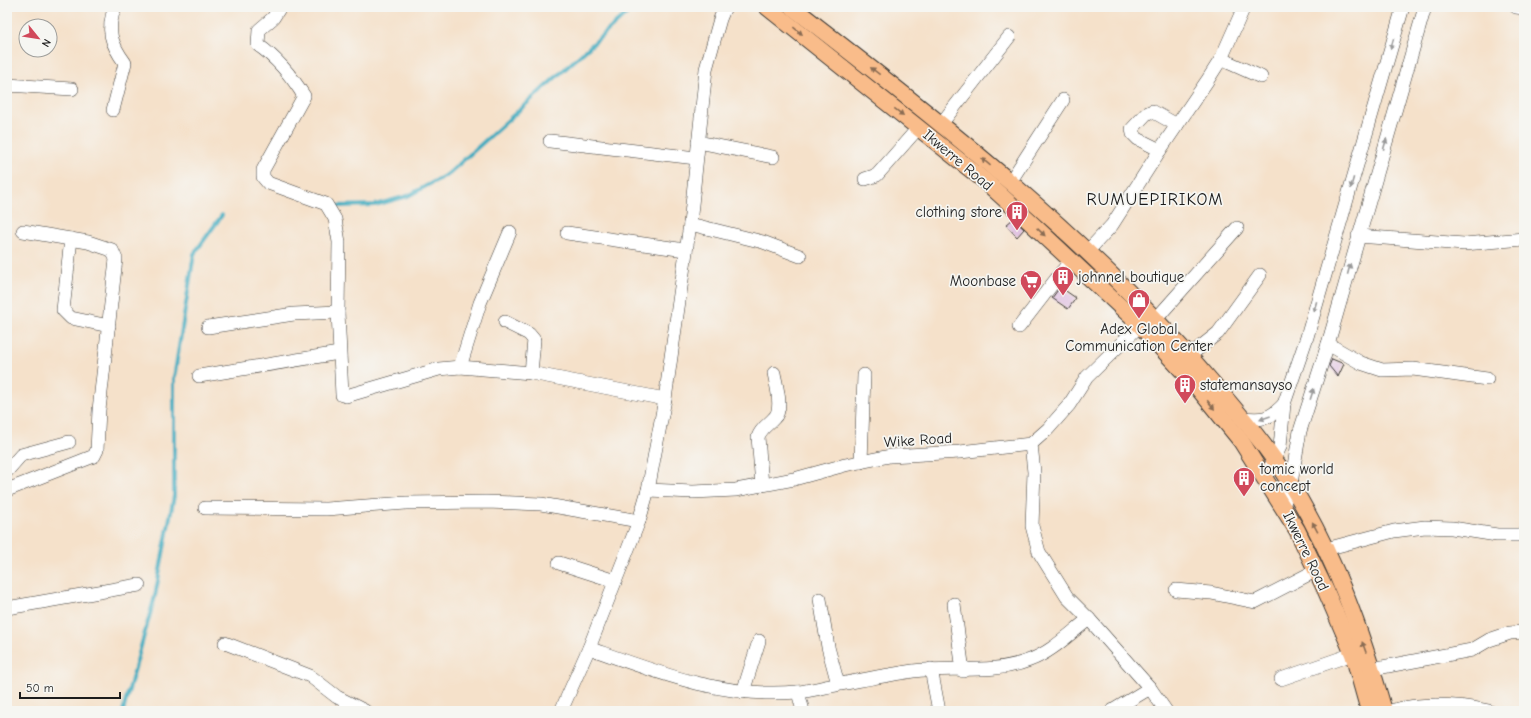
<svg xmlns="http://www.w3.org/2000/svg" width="1531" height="718" viewBox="0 0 1531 718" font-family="'Comic Neue',sans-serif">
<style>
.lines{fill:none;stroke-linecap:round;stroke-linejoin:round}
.stream{stroke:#41acc0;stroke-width:4}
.building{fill:#dab3dd}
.minor-casing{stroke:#3d3a36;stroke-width:14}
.major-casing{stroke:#3d3a36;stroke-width:18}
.minor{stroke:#fff;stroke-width:13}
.major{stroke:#f9bc8a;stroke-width:16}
.oneway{fill:#8a6c53}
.oneway2{fill:#999}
.labels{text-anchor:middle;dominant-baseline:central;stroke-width:3.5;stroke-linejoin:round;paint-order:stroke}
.street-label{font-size:15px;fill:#1c1c1c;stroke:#f6f6f2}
.poi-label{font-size:15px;fill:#1c1c1c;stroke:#f6f6f2;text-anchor:start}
.quarter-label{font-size:17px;letter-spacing:1px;fill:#1c1c1c;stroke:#f6f6f2}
</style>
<rect width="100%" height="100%" fill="#f6f6f2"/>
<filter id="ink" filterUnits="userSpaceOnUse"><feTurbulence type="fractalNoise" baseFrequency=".025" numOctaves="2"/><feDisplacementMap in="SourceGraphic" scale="8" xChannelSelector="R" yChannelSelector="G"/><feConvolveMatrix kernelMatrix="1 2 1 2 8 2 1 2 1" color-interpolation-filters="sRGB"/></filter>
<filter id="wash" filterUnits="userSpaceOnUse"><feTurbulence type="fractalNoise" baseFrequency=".012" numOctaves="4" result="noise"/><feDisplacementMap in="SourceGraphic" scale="16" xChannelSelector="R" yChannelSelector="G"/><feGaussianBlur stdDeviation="0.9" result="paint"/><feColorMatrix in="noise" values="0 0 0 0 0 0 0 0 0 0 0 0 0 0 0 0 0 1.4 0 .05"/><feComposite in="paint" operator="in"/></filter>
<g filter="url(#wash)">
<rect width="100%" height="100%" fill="#f5e1ca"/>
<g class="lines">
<g class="stream">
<path d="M337 206 375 205 408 196 448 174 634 7"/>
<path d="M123 711 155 596 174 496V378L194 254 222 215"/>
</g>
</g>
<g id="blocks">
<g class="building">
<path d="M1013 219 1024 229 1017 237 1006 225Z"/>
<path d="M1060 287 1076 298 1068 309 1052 298Z"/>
<path d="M1332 359 1344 364 1338 377 1329 366Z"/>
</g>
</g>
</g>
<g filter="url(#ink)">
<use href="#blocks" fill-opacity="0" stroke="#3d3a36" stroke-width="1"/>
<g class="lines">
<g class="minor-casing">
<g id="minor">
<path d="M280 7 273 18 259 30 258 45C278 59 291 75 304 96L263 170V177L268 183 326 204 335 219 339 242 338 312 342 395 346 396 439 369 460 367 531 373 665 399"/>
<path d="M1516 7 1524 8"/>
<path d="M1221 59 1261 77"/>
<path d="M7 85 72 89"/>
<path d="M113 110 125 63C111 44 106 30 115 7"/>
<path d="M941 124 1009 37"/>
<path d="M550 141 696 158"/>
<path d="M698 142 773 157"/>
<path d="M1160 150 1138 139 1133 134 1132 129 1146 114 1152 111 1177 125"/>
<path d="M865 179 877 175 919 127"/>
<path d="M1010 182 1063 100"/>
<path d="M690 224 763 242 800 256"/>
<path d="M567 233 685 250"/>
<path d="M1358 236 1464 244 1524 239"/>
<path d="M71 239 63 310 71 318 109 326"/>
<path d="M1087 252 1112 225 1160 150 1207 81 1221 59 1244 7"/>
<path d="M1156 319 1237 228"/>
<path d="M505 322 529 334 534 340 531 373"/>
<path d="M208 327 294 314 338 312"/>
<path d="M1019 327 1071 260"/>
<path d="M1328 344 1361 363 1382 370 1413 369 1487 379"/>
<path d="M1189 356 1218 333 1260 275"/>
<path d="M460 367 480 303 510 232"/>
<path d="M199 376 339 353"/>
<path d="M1242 418C1262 420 1269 420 1284 404"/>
<path d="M1031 444 1034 472 1032 526 1039 552 1067 597 1089 619 1150 688 1166 711"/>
<path d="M861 462 864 375"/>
<path d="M7 471 21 455 69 442"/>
<path d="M1265 478 1280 447 1284 404 1307 337 1403 7"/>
<path d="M762 485 758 437C761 428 768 425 774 418 784 409 776 385 774 373"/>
<path d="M7 490 94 456 97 450 99 410 116 259 112 250 88 242 23 231"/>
<path d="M648 490 693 492 736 490 794 479 845 465 890 456 960 452 1031 444 1048 429 1069 405 1087 377 1140 325"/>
<path d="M1283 506 1291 483 1300 431 1328 344 1425 7"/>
<path d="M205 508 326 509 406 503 486 502 541 504 639 521"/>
<path d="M1326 549 1394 531 1425 527 1452 528 1497 535H1524"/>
<path d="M559 563 615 581"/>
<path d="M1176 590 1211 593 1255 602 1315 571"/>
<path d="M820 599 828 647 838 684"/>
<path d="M954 604 963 671"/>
<path d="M7 608 139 585"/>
<path d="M225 643 310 676 337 697 365 711"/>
<path d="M589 648C656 672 724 699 797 692 810 691 823 687 836 685 861 680 887 675 913 671 952 666 992 675 1030 660 1052 652 1070 633 1089 619"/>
<path d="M931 669 939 711"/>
<path d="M1372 669 1472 650 1489 640 1510 633 1524 632"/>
<path d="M1281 679 1353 654"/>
<path d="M743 692 759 641"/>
<path d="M798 692 803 711"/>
<path d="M561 711 589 648 639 521 648 490 665 399 690 224 706 69 720 19 725 7"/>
<path d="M1112 711 1150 688"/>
<path d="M1390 711C1423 702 1456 704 1489 711"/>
</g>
</g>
<g class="major-casing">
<g id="major">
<path d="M767 7 985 181 1030 222 1140 325 1193 382 1241 441 1297 530 1326 591 1353 654 1369 711"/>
<path d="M792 7C940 121 1089 238 1210 380 1239 414 1268 447 1291 485 1334 554 1362 633 1384 711"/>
</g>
</g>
<use href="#minor" class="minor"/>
<use href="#major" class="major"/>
</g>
<defs><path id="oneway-solid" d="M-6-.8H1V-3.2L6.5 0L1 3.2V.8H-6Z"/></defs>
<g class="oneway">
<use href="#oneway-solid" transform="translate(798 31) rotate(39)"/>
<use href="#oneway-solid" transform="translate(875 71) rotate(-142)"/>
<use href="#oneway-solid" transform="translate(899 112) rotate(38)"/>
<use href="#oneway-solid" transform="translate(986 162) rotate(-140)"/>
<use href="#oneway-solid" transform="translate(1041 232) rotate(43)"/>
<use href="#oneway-solid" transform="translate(1211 405) rotate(51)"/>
<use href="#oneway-solid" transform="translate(1315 527) rotate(-118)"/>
<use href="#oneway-solid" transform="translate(1364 647) rotate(-110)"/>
</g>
<g class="oneway2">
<use href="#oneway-solid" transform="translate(1392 44) rotate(106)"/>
<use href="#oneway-solid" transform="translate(1385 144) rotate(-74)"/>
<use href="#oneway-solid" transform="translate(1352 183) rotate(106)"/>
<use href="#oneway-solid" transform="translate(1349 269) rotate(-75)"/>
<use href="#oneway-solid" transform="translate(1315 307) rotate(106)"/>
<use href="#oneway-solid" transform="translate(1312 394) rotate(-72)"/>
<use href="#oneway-solid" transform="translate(1265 418) rotate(160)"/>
</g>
</g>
<defs>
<g id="building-pin" transform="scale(1.15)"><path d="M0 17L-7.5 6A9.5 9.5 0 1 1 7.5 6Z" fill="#d1495b" stroke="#f6f6f2"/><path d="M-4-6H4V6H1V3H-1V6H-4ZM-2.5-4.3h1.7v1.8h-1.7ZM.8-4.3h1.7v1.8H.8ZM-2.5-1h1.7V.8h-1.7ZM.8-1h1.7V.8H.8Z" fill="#fff"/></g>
<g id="supermarket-pin" transform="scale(1.15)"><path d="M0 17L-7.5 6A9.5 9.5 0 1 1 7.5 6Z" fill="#d1495b" stroke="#f6f6f2"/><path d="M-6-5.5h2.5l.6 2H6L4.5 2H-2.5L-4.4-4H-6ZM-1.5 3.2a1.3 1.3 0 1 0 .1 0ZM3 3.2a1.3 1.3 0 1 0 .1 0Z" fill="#fff"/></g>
<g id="shop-pin" transform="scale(1.15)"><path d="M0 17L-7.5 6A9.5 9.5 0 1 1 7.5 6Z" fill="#d1495b" stroke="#f6f6f2"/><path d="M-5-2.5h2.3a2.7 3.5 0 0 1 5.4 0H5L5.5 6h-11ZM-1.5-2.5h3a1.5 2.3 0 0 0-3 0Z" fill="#fff"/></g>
</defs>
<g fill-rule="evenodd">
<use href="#building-pin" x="1017" y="212"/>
<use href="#building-pin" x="1063" y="277"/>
<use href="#supermarket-pin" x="1031" y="281"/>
<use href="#shop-pin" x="1139" y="300"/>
<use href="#building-pin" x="1185" y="385"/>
<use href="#building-pin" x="1244" y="478"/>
</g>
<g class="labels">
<g class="street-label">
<text transform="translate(958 160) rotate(40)">Ikwerre Road</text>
<text transform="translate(918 440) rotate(-4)">Wike Road</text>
<text transform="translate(1306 551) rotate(64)">Ikwerre Road</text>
</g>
<g class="poi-label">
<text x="1002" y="212" text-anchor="end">clothing store</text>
<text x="1078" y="277">johnnel boutique</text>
<text x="1016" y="281" text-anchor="end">Moonbase</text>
<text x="1139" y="329" text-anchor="middle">Adex Global<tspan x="1139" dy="17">Communication Center</tspan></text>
<text x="1200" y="385">statemansayso</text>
<text x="1260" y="469">tomic world<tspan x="1260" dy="17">concept</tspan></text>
</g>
<g class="quarter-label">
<text x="1155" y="199">RUMUEPIRIKOM</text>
</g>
</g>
<rect width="1531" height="718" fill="none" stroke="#f6f6f2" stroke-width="24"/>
<g transform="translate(38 38) rotate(120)"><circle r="19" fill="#f6f6f2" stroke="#9f9f9c"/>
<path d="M0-3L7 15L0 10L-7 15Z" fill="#d1495b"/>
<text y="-6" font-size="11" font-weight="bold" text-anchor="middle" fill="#1c1c1c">N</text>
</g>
<path d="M20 692v6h100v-6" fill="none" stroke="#1c1c1c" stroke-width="2"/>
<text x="26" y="692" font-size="12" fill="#1c1c1c" stroke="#f6f6f2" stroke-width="3" paint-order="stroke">50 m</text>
</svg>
